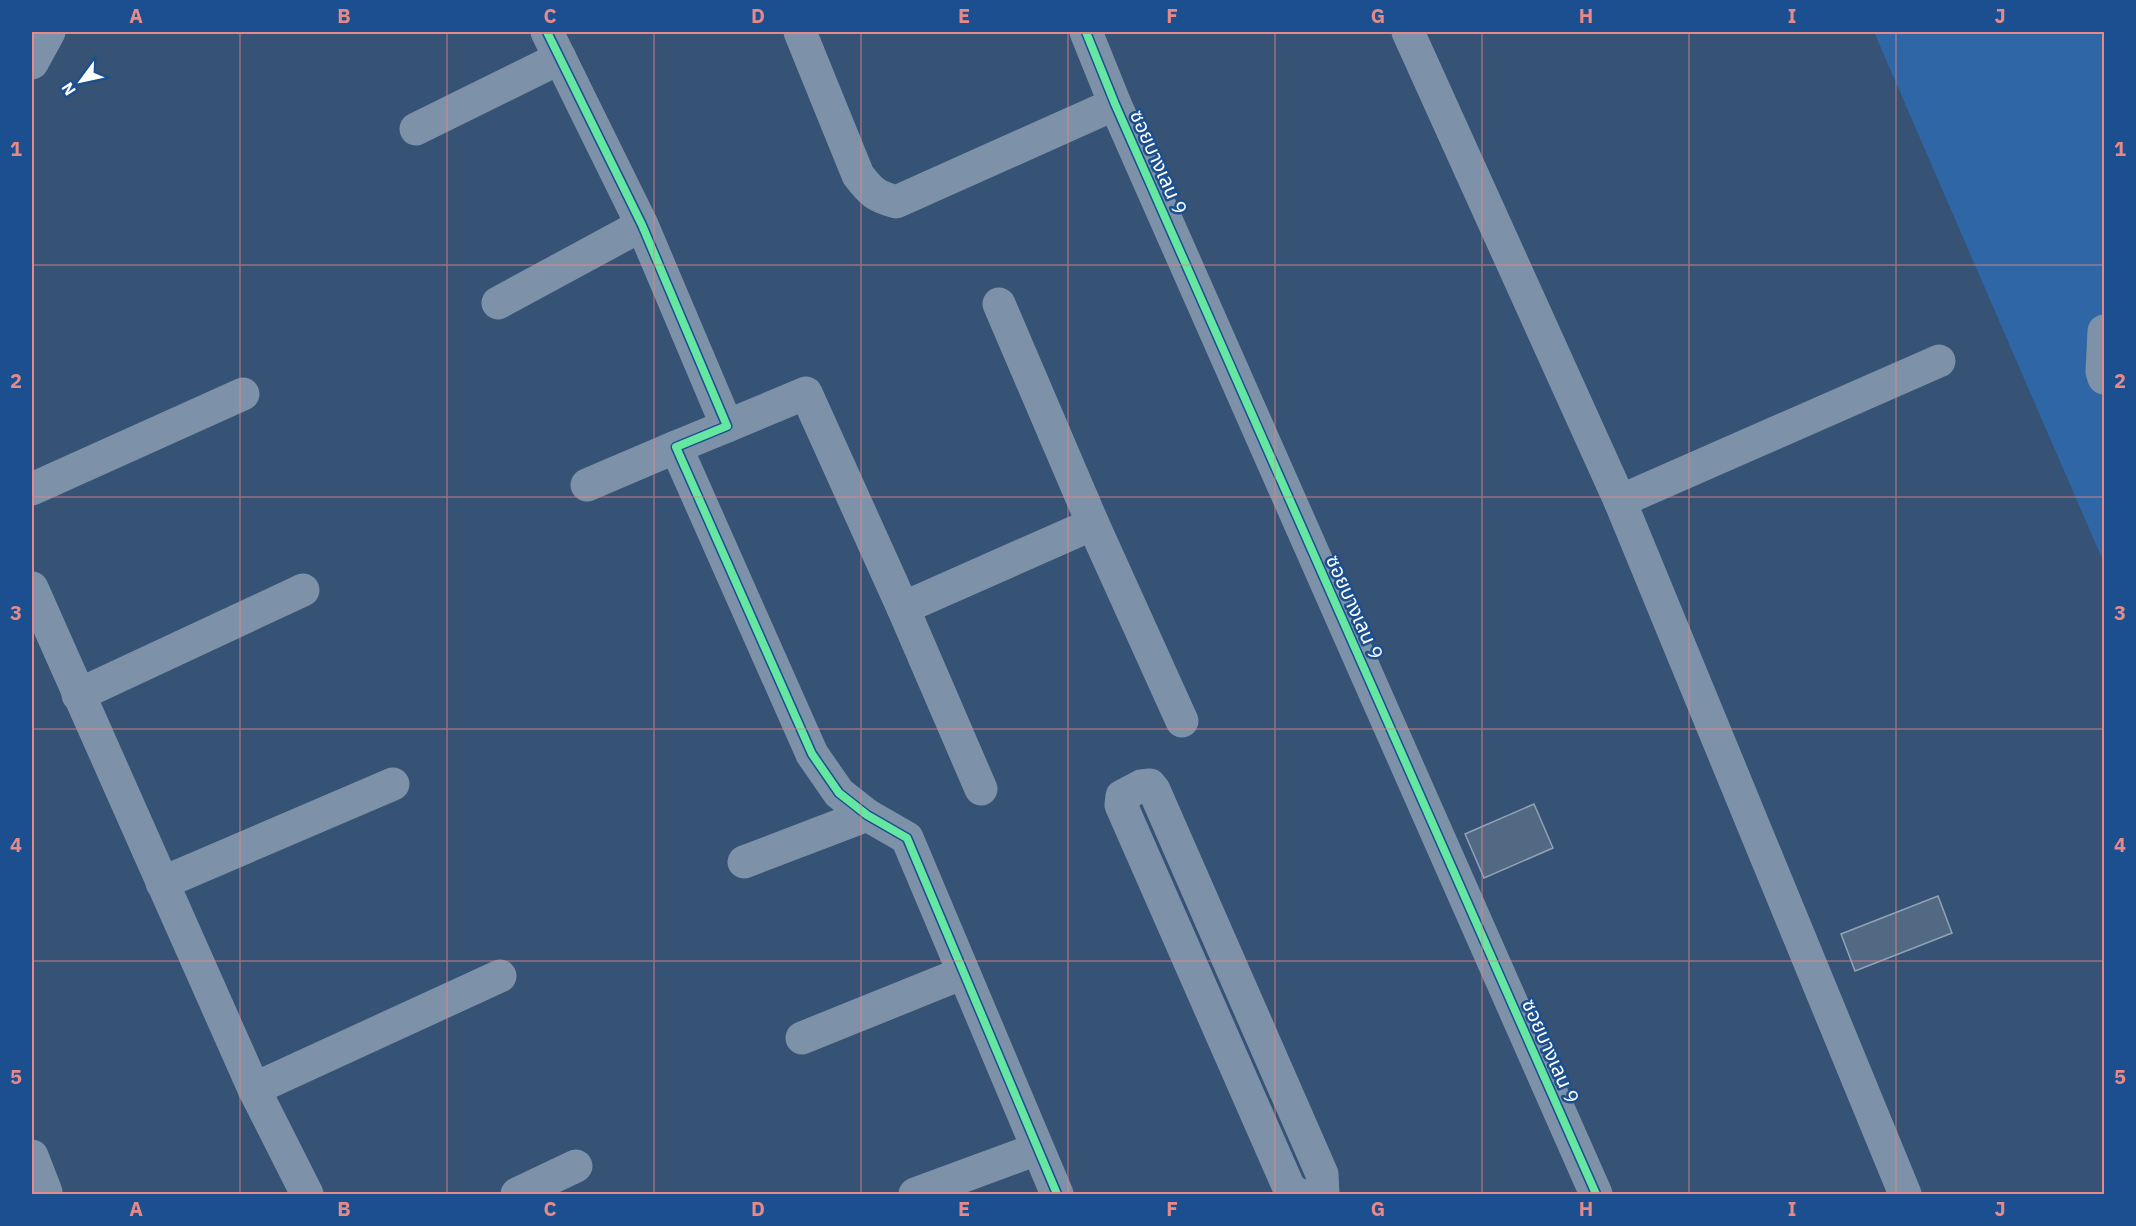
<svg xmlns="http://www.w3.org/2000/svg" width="2136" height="1226" viewBox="0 0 2136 1226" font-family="'IBM Plex Sans','Noto Sans Thai',sans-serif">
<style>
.green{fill:#2f66a5}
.building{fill:#526984;stroke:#92a2b6;stroke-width:1.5}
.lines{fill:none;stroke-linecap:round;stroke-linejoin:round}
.minor{stroke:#7d92a8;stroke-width:33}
.cycleway-casing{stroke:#1b4f8f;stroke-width:11}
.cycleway{stroke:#66e7a1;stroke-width:8}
.grid{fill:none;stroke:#e88989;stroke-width:1.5;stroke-opacity:0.55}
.labels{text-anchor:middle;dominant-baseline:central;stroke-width:5;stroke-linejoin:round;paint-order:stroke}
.street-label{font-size:20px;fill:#fff;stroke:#1b4f8f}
.neatline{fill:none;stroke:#e88989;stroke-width:2}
.grid-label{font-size:20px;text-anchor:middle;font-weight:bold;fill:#e88989}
</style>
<rect width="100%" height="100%" fill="#365274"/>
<path class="green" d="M1874 32H2104V563Z"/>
<g class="building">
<path d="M1534 804 1553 848 1484 878 1465 834Z"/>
<path d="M1938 896 1952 933 1855 971 1841 934Z"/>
</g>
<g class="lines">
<g class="minor">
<path d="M547 32 642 225 727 426 676 447 812 754 839 793 867 815 907 838 1057 1194"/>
<path d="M800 32 858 175C871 192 875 196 896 202L1115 104"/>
<path d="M1086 32 1115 104 1596 1194"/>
<path d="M1408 32 1620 501 1905 1194"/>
<path d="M32 63 49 32"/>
<path d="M416 129 560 58"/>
<path d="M498 303 642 225"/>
<path d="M999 304 1093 524 1182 721"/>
<path d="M2104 331 2102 372 2104 378"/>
<path d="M727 426 806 393 903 608 981 789"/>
<path d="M587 485 676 447"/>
<path d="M32 489 243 394"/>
<path d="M1620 501 1939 361"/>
<path d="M32 588 254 1089 307 1194"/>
<path d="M903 608 1093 524"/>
<path d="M78 695 303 590"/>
<path d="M744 862 867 815"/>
<path d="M162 883 393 784"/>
<path d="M802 1038 963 973"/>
<path d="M254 1089 500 976"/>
<path d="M32 1156 46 1192"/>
<path d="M517 1194 576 1166"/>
<path d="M915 1194 1037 1149"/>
<path d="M1297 1194 1289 1188 1121 805 1122 796 1141 786 1150 785 1154 790 1322 1174 1323 1194"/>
</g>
<g class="cycleway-casing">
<g id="cycleway">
<path d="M547 32 642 225 727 426 676 447 812 754 839 793 867 815 907 838 1057 1194"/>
<path d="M1086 32 1115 104 1596 1194"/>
</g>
</g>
<use href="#cycleway" class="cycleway"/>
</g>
<path class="grid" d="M240 32V1194M447 32V1194M654 32V1194M861 32V1194M1068 32V1194M1275 32V1194M1482 32V1194M1689 32V1194M1896 32V1194M32 265H2104M32 497H2104M32 729H2104M32 961H2104"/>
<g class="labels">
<g class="street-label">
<text transform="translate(1159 162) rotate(66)">ซอยบางเลน 9</text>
<text transform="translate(1355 607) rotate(66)">ซอยบางเลน 9</text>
<text transform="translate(1551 1051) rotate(66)">ซอยบางเลน 9</text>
</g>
</g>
<rect width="2136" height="1226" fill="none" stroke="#1b4f8f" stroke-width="66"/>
<g transform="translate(81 81) rotate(237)" stroke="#1b4f8f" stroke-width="4.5" paint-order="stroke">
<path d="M0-4.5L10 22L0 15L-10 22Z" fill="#ffffff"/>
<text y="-9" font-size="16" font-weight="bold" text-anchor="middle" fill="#ffffff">N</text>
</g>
<rect x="33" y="33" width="2070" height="1160" class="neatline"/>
<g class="grid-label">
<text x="136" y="23">A</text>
<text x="344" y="23">B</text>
<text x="550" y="23">C</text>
<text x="758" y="23">D</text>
<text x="964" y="23">E</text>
<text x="1172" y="23">F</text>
<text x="1378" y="23">G</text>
<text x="1586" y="23">H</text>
<text x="1792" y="23">I</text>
<text x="2000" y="23">J</text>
<text x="16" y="156">1</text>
<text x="2120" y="156">1</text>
<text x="16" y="388">2</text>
<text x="2120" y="388">2</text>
<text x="16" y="620">3</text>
<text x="2120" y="620">3</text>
<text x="16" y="852">4</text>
<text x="2120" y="852">4</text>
<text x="16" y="1084">5</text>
<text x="2120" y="1084">5</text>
<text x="136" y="1216">A</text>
<text x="344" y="1216">B</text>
<text x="550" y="1216">C</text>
<text x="758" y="1216">D</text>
<text x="964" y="1216">E</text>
<text x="1172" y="1216">F</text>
<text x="1378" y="1216">G</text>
<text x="1586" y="1216">H</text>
<text x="1792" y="1216">I</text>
<text x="2000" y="1216">J</text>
</g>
</svg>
